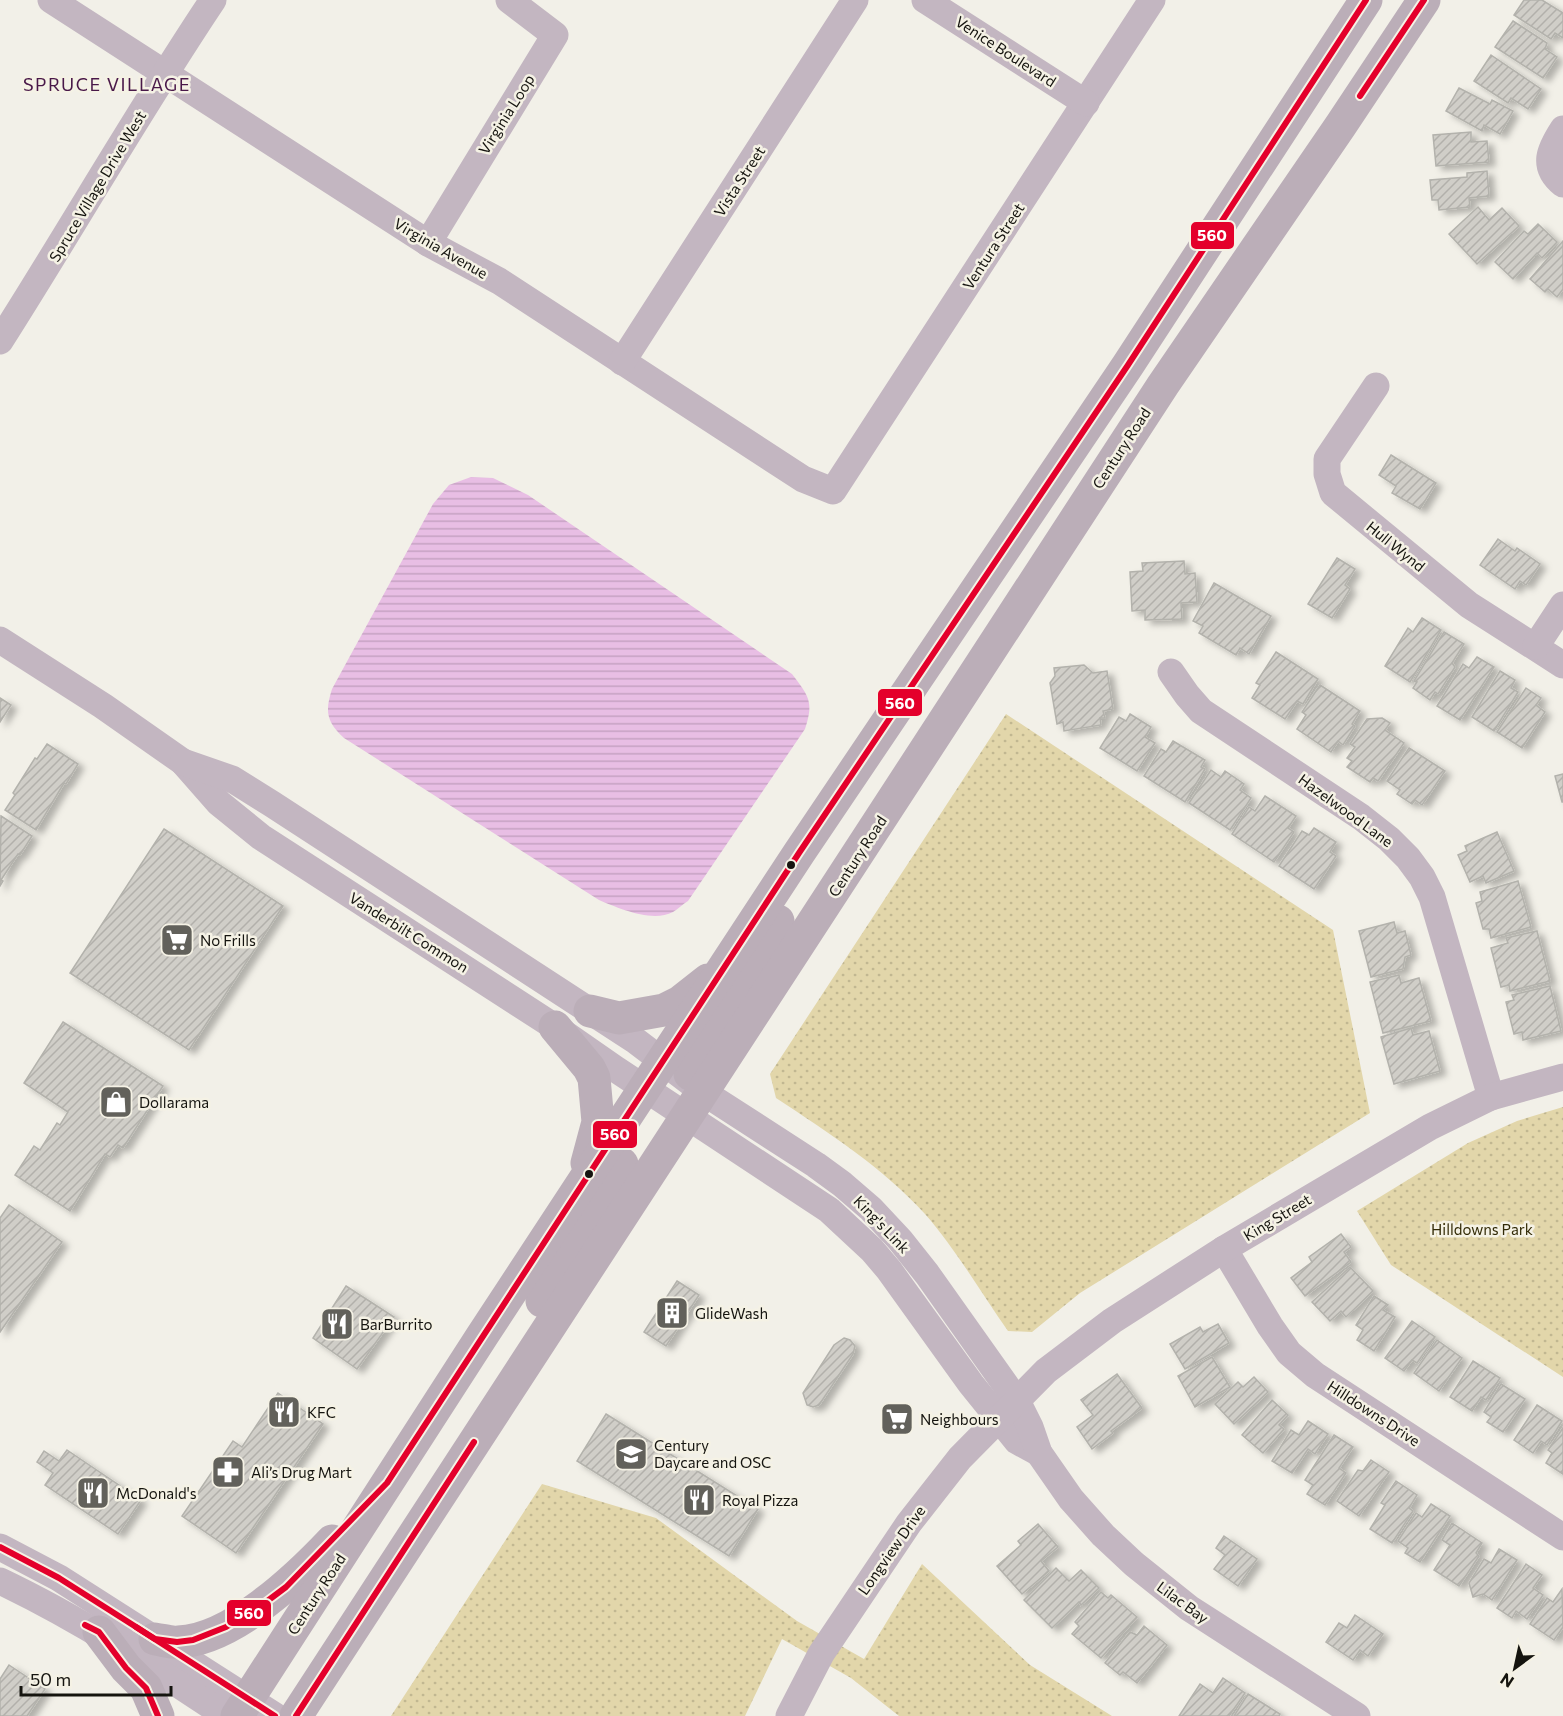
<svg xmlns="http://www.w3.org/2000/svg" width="1563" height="1716" viewBox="0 0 1563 1716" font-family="Commissioner,sans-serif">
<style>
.grass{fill:url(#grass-dots)}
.water{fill:url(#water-rules)}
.building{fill:url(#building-hatch);stroke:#b3b2ac;stroke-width:1.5;filter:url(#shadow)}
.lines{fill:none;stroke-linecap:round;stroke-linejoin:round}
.minor{stroke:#c3b6c1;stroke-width:27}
.major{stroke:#bbaeb8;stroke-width:33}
.bus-1-casing{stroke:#f5f2e5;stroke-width:10}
.bus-1{stroke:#e4002b;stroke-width:6}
.bus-dot{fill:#15140f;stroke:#f5f2e5;stroke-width:2}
.labels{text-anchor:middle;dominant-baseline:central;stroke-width:5;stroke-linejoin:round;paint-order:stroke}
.street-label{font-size:15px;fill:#15140f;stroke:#f5f2e5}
.poi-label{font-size:15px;fill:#15140f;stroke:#f5f2e5;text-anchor:start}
.park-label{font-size:15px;fill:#322a06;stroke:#f5f2e5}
.quarter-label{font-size:18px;letter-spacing:1.5px;fill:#491849;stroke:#f5f2e5}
.line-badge{stroke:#f5f2e5;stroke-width:2}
.badge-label{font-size:16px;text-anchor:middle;font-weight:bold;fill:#fff}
</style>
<defs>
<pattern id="grass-dots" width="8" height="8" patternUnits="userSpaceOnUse" patternTransform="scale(1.5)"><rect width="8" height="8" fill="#e2d6aa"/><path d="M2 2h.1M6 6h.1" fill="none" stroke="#c1b791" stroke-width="1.8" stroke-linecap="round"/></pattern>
<pattern id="water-rules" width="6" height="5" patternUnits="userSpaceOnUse" patternTransform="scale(1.5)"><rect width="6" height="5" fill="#e8bee4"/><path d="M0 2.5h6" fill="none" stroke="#c6a2c2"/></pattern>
<pattern id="building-hatch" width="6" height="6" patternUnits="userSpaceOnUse" patternTransform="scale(1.5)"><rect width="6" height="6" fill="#d0cec8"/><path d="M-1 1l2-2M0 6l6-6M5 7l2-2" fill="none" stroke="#b2b0ab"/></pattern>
<filter id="shadow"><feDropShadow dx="6" dy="4" stdDeviation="3" flood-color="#0004"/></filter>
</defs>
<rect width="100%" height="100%" fill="#f2f0e8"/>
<g class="grass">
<path d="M1006 714 1333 930 1370 1113 1080 1293 1032 1332 1008 1331C982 1294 955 1248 925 1214 882 1167 829 1133 776 1098L770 1074Z"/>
<path d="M1563 1107V1377L1391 1265 1357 1211 1468 1143 1517 1121Z"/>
<path d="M542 1484 656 1518 797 1621 864 1659 922 1564 1030 1665 1112 1716H899L851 1678 782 1639 745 1716H391Z"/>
</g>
<path class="water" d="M471 477 493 478 528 495 792 674C809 696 814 702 805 729L688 901C683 904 678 909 673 912 652 923 618 908 599 900L344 738C326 721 325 711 332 689L433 504 449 485Z"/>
<g class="building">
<path d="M1524 0H1542L1563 13V38L1555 33 1551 39 1514 15Z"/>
<path d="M1513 21 1547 43 1545 49 1557 57 1543 78 1495 47Z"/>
<path d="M1491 55 1541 89 1528 109 1511 98 1508 103 1474 81Z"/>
<path d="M1459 88 1490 104 1492 100 1513 111 1500 134 1484 125 1482 131 1446 111Z"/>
<path d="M1471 132V142L1487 141 1489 162 1436 166 1433 135Z"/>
<path d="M1487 171 1489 196 1469 198 1470 207 1439 210 1438 200H1432L1430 180 1467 177V173Z"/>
<path d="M1478 207 1489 220 1502 208 1519 226 1477 264 1449 234Z"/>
<path d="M1538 224 1557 242 1542 258 1537 253 1513 279 1495 262 1524 231 1528 234Z"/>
<path d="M1563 241V289L1557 297 1548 289 1545 292 1530 279Z"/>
<path d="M1391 455 1436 483 1420 509 1392 493 1396 486 1379 475Z"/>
<path d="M1498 539 1515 551 1517 548 1540 564 1526 585 1520 581 1515 589 1480 565Z"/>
<path d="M1337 558 1355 569 1345 585 1350 589 1332 618 1308 604Z"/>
<path d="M1184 561 1185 574 1195 573 1197 602 1181 603 1182 619 1145 620V610L1132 611 1130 572 1143 571 1142 563Z"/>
<path d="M1214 583 1271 616 1249 654 1240 648 1236 655 1199 633 1203 626 1193 621Z"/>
<path d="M1422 618 1441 630 1410 682 1385 666 1408 628 1413 632Z"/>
<path d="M1444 632 1464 644 1452 663 1455 667 1438 694 1435 692 1430 700 1413 688 1417 682 1414 681Z"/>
<path d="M1276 652 1318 679 1303 704 1297 701 1285 719 1252 698 1260 685 1256 683Z"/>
<path d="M1477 657 1494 667 1460 720 1437 706 1463 664 1469 668Z"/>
<path d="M1084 665 1093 673 1107 671 1113 709 1103 711 1105 718H1100L1101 725 1064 731 1063 722 1057 724 1050 683 1055 676 1054 668Z"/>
<path d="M1500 671 1515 680 1511 688 1518 692 1494 731 1472 717Z"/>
<path d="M1320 685 1360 711 1352 724 1355 726 1343 745 1338 741 1331 752 1297 729 1306 715 1302 712Z"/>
<path d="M1526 688 1541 698 1536 705 1545 712 1522 748 1497 732Z"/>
<path d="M0 698 11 705 0 722Z"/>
<path d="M1130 714 1151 727 1145 737 1155 743 1137 771 1100 748 1119 717 1126 721Z"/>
<path d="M1382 718 1390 723 1385 730 1404 743 1378 781 1373 778 1370 782 1347 767 1352 761 1347 758 1355 747 1350 744 1367 719Z"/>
<path d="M1173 741 1205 760 1201 767 1205 769 1185 802 1144 776 1161 749 1166 752Z"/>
<path d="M47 744 78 764 66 784 64 783 36 830 5 810 15 795 13 793 35 758 37 759Z"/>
<path d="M1409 748 1445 771 1422 805 1415 800 1412 804 1397 794 1400 790 1387 781Z"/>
<path d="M1211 770 1221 777 1225 771 1244 784 1240 790 1251 798 1230 830 1189 803Z"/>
<path d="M1563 774V802H1562L1555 776Z"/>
<path d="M1265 796 1296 816 1288 828 1294 832 1274 862 1232 834 1249 807 1255 811Z"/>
<path d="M1 816 32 836 20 855 18 854 1 880 3 881 0 886Z"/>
<path d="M1314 828 1336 842 1330 852 1336 856 1314 889 1279 866 1302 831 1309 835Z"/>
<path d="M164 829 283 906 189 1050 70 973Z"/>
<path d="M1497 832 1514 871 1486 883 1483 876 1470 882 1458 855 1467 851 1465 846Z"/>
<path d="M1518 881 1531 927 1491 938 1489 929H1483L1476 903 1482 901 1480 892Z"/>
<path d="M1394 922 1397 933 1405 931 1411 955 1405 957 1403 969 1371 977 1359 931Z"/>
<path d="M1537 931 1550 981 1510 991 1509 985 1501 987 1491 948 1508 943 1506 938Z"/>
<path d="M1399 975 1401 983 1419 978 1431 1021 1383 1033 1370 982Z"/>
<path d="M1550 986 1561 1031 1523 1040 1522 1032 1514 1034 1506 1002 1514 1000 1512 995Z"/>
<path d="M63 1022 163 1086 123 1148 118 1145 110 1157 105 1154 70 1211 15 1175 34 1146 40 1150 57 1123 60 1125 68 1112 24 1083Z"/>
<path d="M1411 1028 1413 1035 1429 1031 1440 1071 1394 1084 1381 1037Z"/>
<path d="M9 1205 62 1242 0 1332V1218Z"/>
<path d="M1341 1234 1351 1247 1344 1252 1351 1262 1305 1296 1291 1278 1312 1262 1309 1257Z"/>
<path d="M1350 1267 1373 1291 1346 1317 1341 1311 1330 1321 1312 1302Z"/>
<path d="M677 1281 699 1295 666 1346 644 1332Z"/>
<path d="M346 1286 394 1317 357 1369 313 1338Z"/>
<path d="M1374 1296 1388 1305 1383 1310 1395 1317 1374 1351 1357 1340 1363 1330 1356 1325Z"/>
<path d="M1412 1321 1435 1337 1417 1363 1412 1360 1404 1371 1385 1358Z"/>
<path d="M1218 1324 1229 1343 1185 1369 1170 1344 1200 1327 1203 1332Z"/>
<path d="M844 1338 850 1340 855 1346 853 1354 819 1405 813 1407 807 1405 803 1393 834 1345Z"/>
<path d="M1437 1340 1462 1358 1439 1391 1414 1373Z"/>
<path d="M1212 1357 1230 1387 1195 1407 1178 1376Z"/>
<path d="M1473 1361 1500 1378 1486 1400 1481 1397 1472 1411 1450 1397Z"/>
<path d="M1117 1374 1142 1408 1111 1431 1113 1433 1092 1449 1077 1427 1093 1415 1081 1400Z"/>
<path d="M1254 1377 1268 1392 1234 1424 1215 1404 1238 1382 1243 1387Z"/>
<path d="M1501 1384 1525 1399 1503 1432 1487 1422 1491 1417 1484 1412Z"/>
<path d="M278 1393 323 1424 236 1553 182 1516 233 1441 242 1447Z"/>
<path d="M1272 1400 1288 1415 1279 1425 1284 1429 1263 1453 1242 1435Z"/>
<path d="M1537 1405 1562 1421 1547 1445 1541 1441 1533 1453 1514 1440Z"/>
<path d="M606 1414 758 1509 729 1556 577 1461Z"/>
<path d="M1308 1421 1328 1434 1315 1454 1308 1449 1292 1473 1272 1461 1291 1430 1299 1435Z"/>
<path d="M1563 1428V1474L1546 1463 1552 1453 1548 1450Z"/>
<path d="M1334 1435 1353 1447 1339 1468 1346 1473 1325 1505 1307 1494 1313 1485 1305 1480Z"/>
<path d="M67 1450 141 1500 118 1534 45 1485 53 1473 37 1462 44 1451 59 1461Z"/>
<path d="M1371 1460 1389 1472 1359 1516 1337 1501 1358 1470 1363 1471Z"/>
<path d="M1396 1481 1417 1495 1409 1508 1413 1511 1392 1543 1370 1529 1385 1505 1381 1503Z"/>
<path d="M1431 1504 1450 1516 1420 1562 1405 1553 1408 1548 1398 1541 1416 1513 1422 1517Z"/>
<path d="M1452 1523 1482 1543 1476 1553 1479 1556 1459 1586 1434 1570 1450 1545 1442 1540Z"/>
<path d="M1038 1524 1058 1547 1041 1561 1049 1571 1022 1594 997 1566 1021 1545 1018 1541Z"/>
<path d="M1224 1536 1257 1559 1238 1586 1214 1569 1225 1555 1216 1548Z"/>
<path d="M1499 1549 1517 1560 1492 1600 1483 1594 1473 1597 1469 1583 1484 1559 1491 1563Z"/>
<path d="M1526 1564 1542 1575 1533 1588 1543 1595 1527 1619 1516 1611 1512 1618 1497 1608Z"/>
<path d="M1056 1568 1069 1581 1081 1570 1099 1588 1081 1605 1079 1602 1052 1628 1024 1600Z"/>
<path d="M1562 1589 1563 1627 1554 1640 1530 1624 1547 1598 1553 1602Z"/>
<path d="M1101 1592 1108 1598 1111 1595 1137 1617 1101 1658 1072 1634 1079 1626 1075 1622Z"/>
<path d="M1355 1615 1383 1634 1368 1656 1360 1650 1353 1660 1326 1642 1339 1623 1347 1628Z"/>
<path d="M1144 1626 1167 1645 1137 1683 1123 1672 1120 1675 1105 1663 1130 1632 1137 1635Z"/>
<path d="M9 1665 45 1689 27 1716H0V1679Z"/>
<path d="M1223 1678 1245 1693 1229 1716H1179L1200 1684 1213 1693Z"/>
<path d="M1248 1694 1280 1714 1279 1716H1234Z"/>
</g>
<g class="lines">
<g class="minor">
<path d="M51 0 428 243 499 281 803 479 833 491 1152 0"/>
<path d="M925 0 1086 103"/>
<path d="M1563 129C1550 149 1541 166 1563 184"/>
<path d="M428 243 555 35 509 0"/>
<path d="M0 341C72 228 138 112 213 0"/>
<path d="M622 362 855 0"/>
<path d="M1376 386 1327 459V474L1333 493 1469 605 1563 665"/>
<path d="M0 640 103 706 183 762 219 803 261 837 555 1027 617 1070 829 1210 872 1250 889 1270 971 1384 1017 1441 1039 1453"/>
<path d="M1536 646 1563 605"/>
<path d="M1171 672 1187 695 1201 711 1361 817 1389 839 1408 858 1422 877 1432 897 1491 1097"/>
<path d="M183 762 232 779 272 804 636 1041 703 1092 816 1165 842 1184 871 1209 900 1240 927 1274 1017 1401 1030 1427 1039 1453 1071 1499 1103 1535 1134 1564 1189 1608 1357 1716"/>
<path d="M1224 1249 1270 1326 1289 1353 1315 1375 1563 1537"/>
<path d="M0 1547 59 1578 275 1716"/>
<path d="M0 1581C80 1619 153 1667 226 1716"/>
<path d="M789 1716 821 1654 909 1523 960 1458 1046 1371 1112 1321 1224 1249 1430 1127 1491 1097 1563 1077"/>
</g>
<g class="major">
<path d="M590 1011 619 1018 664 1010 680 1002 708 980"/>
<path d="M555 1027 589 1068 594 1078 598 1122 587 1163"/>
<path d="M690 1074 747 979 778 921"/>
<path d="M542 1301 605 1189 622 1164"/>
<path d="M99 1632 126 1668 146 1688 158 1716"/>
<path d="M155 1639C163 1640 171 1643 178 1642 232 1640 297 1578 332 1541"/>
<path d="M237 1716 482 1336 799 853 1128 365 1366 0"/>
<path d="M296 1716 1163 385 1341 125 1424 0"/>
</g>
<g class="bus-1-casing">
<g id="bus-1">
<path d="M1360 96 1424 0"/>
<path d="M0 1547 59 1578 155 1639 177 1642 193 1640 226 1627 262 1605 286 1587 387 1483 799 853 1128 365 1366 0"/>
<path d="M85 1625 99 1632 126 1668 146 1688 158 1716"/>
<path d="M136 1627 275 1716"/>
<path d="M296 1716 474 1442"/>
</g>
</g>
<use href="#bus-1" class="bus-1"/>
</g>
<defs>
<g id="supermarket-square" transform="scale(1.725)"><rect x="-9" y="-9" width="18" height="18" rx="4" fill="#62615b" stroke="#f5f2e5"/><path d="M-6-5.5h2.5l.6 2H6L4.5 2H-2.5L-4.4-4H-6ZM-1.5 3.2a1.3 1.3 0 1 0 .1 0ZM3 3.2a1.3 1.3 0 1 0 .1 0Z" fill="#fff"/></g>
<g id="shop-square" transform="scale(1.725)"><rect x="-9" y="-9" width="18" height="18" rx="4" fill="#62615b" stroke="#f5f2e5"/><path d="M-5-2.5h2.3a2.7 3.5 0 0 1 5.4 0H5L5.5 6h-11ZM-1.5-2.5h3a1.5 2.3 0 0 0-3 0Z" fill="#fff"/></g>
<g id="building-square" transform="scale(1.725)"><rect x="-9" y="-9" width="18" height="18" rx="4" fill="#62615b" stroke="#f5f2e5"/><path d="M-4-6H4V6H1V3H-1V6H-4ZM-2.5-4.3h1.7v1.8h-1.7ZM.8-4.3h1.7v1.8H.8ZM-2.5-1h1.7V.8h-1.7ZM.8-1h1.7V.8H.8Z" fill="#fff"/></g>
<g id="restaurant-square" transform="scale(1.725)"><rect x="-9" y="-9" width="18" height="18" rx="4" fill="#62615b" stroke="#f5f2e5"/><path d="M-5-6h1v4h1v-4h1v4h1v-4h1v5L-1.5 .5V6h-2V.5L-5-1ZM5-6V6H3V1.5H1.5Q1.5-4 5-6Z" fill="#fff"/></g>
<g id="school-square" transform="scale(1.725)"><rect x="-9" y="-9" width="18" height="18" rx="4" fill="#62615b" stroke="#f5f2e5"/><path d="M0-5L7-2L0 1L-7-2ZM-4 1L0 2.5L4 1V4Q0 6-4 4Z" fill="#fff"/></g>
<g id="pharmacy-square" transform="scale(1.725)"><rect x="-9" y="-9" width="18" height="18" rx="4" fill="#62615b" stroke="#f5f2e5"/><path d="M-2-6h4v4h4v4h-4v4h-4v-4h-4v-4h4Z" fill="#fff"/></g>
</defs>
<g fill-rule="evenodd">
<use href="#supermarket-square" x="177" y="940"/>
<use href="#shop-square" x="116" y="1102"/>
<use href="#building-square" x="672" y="1313"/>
<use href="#restaurant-square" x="337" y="1324"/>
<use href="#restaurant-square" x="284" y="1412"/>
<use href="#supermarket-square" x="897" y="1419"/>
<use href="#school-square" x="631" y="1454"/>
<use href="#pharmacy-square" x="228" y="1472"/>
<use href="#restaurant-square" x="93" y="1493"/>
<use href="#restaurant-square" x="699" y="1500"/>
</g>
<g class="bus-dot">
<circle cx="791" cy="865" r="5"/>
<circle cx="589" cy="1174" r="5"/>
</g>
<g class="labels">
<g class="street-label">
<text transform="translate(1006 51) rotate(33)">Venice Boulevard</text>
<text transform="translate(506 114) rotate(-58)">Virginia Loop</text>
<text transform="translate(739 181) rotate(-57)">Vista Street</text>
<text transform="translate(97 186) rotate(-59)">Spruce Village Drive West</text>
<text transform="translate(993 246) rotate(-57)">Ventura Street</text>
<text transform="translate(441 248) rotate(30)">Virginia Avenue</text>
<text transform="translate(1121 448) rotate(-57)">Century Road</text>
<text transform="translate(1396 546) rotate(39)">Hull Wynd</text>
<text transform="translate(1346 810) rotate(36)">Hazelwood Lane</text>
<text transform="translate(857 856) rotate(-57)">Century Road</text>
<text transform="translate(409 932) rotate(32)">Vanderbilt Common</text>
<text transform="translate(1277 1217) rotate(-31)">King Street</text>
<text transform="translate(882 1224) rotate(46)">King's Link</text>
<text transform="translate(1374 1413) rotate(33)">Hilldowns Drive</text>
<text transform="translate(891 1550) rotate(-55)">Longview Drive</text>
<text transform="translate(316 1594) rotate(-57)">Century Road</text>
<text transform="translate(1183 1602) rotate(36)">Lilac Bay</text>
</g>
<g class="poi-label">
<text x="200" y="940">No Frills</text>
<text x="139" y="1102">Dollarama</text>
<text x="695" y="1313">GlideWash</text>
<text x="360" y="1324">BarBurrito</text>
<text x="307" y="1412">KFC</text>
<text x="920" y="1419">Neighbours</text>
<text x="654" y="1445">Century<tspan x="654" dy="17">Daycare and OSC</tspan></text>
<text x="251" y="1472">Ali’s Drug Mart</text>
<text x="116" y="1493">McDonald's</text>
<text x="722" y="1500">Royal Pizza</text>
</g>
<g class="park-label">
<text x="1482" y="1229">Hilldowns Park</text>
</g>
<g class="quarter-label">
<text x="107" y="84">SPRUCE VILLAGE</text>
</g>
</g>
<g class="line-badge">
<rect x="1190" y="221" width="45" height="29" rx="6" fill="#e4002b"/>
<rect x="877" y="688" width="46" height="29" rx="6" fill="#e4002b"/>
<rect x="592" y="1120" width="46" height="29" rx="6" fill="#e4002b"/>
<rect x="226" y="1599" width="46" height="28" rx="6" fill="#e4002b"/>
</g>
<g class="badge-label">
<text x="1212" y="241">560</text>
<text x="900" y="709">560</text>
<text x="615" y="1140">560</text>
<text x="249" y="1619">560</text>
</g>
<g transform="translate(1515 1668) rotate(213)" stroke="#f5f2e5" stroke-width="4.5" paint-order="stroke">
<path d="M0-4.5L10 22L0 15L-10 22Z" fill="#15140f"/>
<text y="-9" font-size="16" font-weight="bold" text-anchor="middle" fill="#15140f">N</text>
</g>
<path d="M21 1686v9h150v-9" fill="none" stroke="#15140f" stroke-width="3"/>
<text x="30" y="1686" font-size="18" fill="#15140f" stroke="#f5f2e5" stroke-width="4.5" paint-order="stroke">50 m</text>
</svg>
